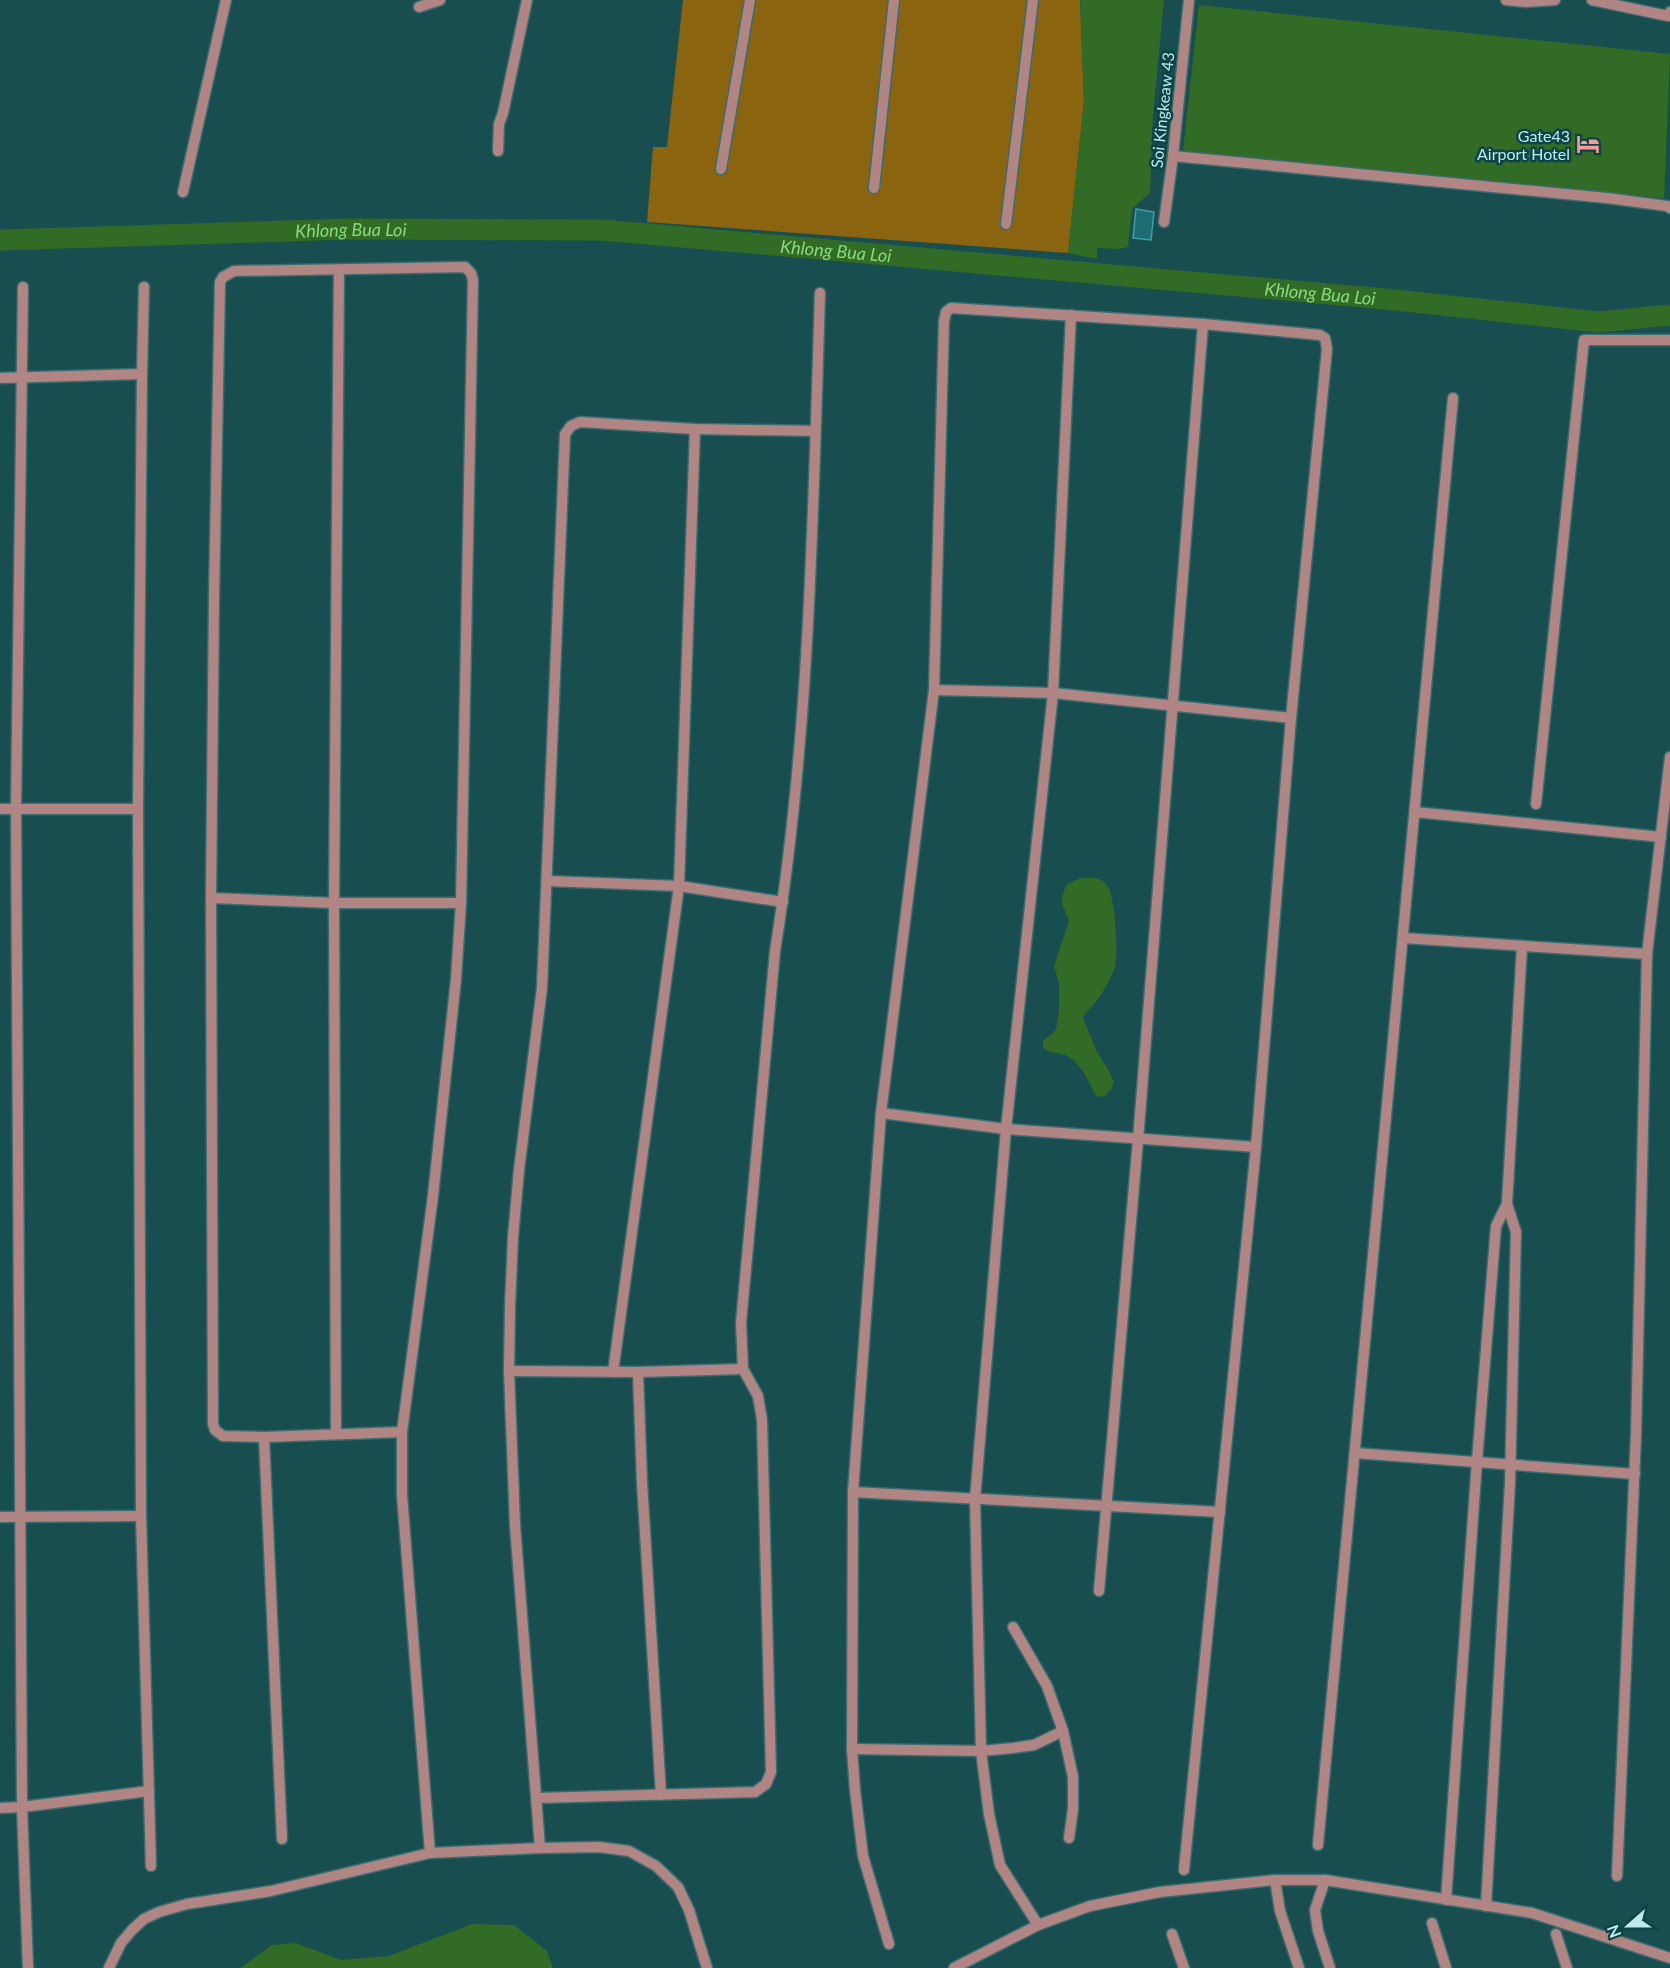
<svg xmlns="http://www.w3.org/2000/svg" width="1670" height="1968" viewBox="0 0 1670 1968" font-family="Lato,sans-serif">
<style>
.green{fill:#8b6410}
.water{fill:#316b26}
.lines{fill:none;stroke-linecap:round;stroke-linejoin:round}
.canal{stroke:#316b26;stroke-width:21}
.building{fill:#1e6c70;stroke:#3da0a6;stroke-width:1.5}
.minor-casing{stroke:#3a6d70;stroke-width:13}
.minor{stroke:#b18584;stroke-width:10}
.labels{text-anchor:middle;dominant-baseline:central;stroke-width:5;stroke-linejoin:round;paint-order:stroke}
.street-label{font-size:16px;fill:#bde9eb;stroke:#0b4346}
.poi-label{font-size:16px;fill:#bde9eb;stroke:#0b4346;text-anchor:end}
.water-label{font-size:18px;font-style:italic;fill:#8ad97b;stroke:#0b4346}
</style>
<rect width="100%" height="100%" fill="#194e51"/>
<path class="green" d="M683 0H1080L1084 101 1068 253 647 222 653 147H667Z"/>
<g class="water">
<path d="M1080 0H1164L1153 115 1150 193 1132 209 1128 247 1119 249 1097 248V259L1068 253 1084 101Z"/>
<path d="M1199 5 1670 54 1664 198 1183 151Z"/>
<path d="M1080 878C1090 878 1099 876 1106 884 1116 895 1118 953 1115 967 1113 974 1102 995 1097 1000 1092 1007 1087 1010 1083 1018L1097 1052 1109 1071 1114 1082 1111 1090 1103 1097 1096 1096C1089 1083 1083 1066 1069 1057 1061 1051 1050 1055 1043 1047V1041L1056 1030 1059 1010V983L1054 966 1069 921 1061 901 1066 885Z"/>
<path d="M472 1924 514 1925 547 1951 553 1968H240L272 1945 296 1943 341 1960 389 1956Z"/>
</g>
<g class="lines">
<path class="canal" id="s1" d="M0 240 350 229 602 230 1386 299 1599 322 1670 315"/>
</g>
<path class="building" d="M1136 209 1154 212 1151 240 1133 238Z"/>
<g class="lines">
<g class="minor-casing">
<g id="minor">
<path d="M1506 0 1526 2 1555 0"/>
<path d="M1592 0 1668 16 1670 12"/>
<path d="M419 7 440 0"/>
<path d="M498 151 499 124 503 113 527 0"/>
<path d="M1173 156 1607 198 1667 206 1670 208"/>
<path d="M721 169 750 0"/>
<path d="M874 188 894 0"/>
<path d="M183 192 226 0"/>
<path d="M1164 222 1173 156 1189 0"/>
<path d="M1006 224 1033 0"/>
<path d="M23 287 16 809 22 1807 28 1968"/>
<path d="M144 287 142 374 138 809 141 1516 151 1866"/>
<path d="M0 378 142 374"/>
<path d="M934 690 1053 693 1291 718"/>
<path d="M1536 804 1584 340H1670"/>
<path d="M0 809H138"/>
<path d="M1415 812 1661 837"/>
<path d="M548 881 679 886 783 902"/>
<path d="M211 898 334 903H461"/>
<path d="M1403 938 1647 954"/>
<path d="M881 1113 1006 1129 1256 1147"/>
<path d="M1507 1204 1522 946"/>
<path d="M509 1371 638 1372 743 1369"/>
<path d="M613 1372 679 886 695 429"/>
<path d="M638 1372 642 1482 661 1795"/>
<path d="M402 1432 264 1437 223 1436 215 1430 213 1424 211 898 214 596 220 282 223 277 234 271 465 267 471 273 473 280 461 903 456 979 433 1196 402 1432V1495L430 1853"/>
<path d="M336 1434 334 903 339 270"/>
<path d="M264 1437 282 1839"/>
<path d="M1355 1453 1635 1474"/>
<path d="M853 1492 1220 1512"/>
<path d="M0 1517 141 1516"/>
<path d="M1099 1591 1138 1140 1203 324"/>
<path d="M1013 1627 1047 1686 1063 1731 1073 1777V1809L1069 1838"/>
<path d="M852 1749 981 1751 1013 1748 1034 1745 1063 1731"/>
<path d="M537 1798 755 1792 766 1784 771 1772 762 1420 758 1396 743 1369 741 1323 775 951C810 734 813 512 820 293"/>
<path d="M0 1808 22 1807 149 1791"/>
<path d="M1318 1845 1453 398"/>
<path d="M540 1848 515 1525 509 1371 510 1307 513 1237 519 1170 542 988 565 434 571 426 580 422 695 429 815 431"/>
<path d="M1617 1876 1636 1435 1647 954 1670 757"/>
<path d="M1275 1880 1280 1911 1299 1968"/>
<path d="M1325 1880 1315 1910 1318 1931 1330 1968"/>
<path d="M1446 1900 1477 1461 1496 1226 1507 1204 1516 1232 1510 1483 1486 1906"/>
<path d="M1432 1923 1446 1968"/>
<path d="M1038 1925 1000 1865 989 1814 981 1751 975 1499 1006 1129 1053 693 1071 315"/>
<path d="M1172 1934 1184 1968"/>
<path d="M1556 1934 1567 1968"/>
<path d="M889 1944 863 1856 855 1790 852 1749 853 1492 881 1113 934 690 944 321 946 312 951 308 1203 324 1320 335 1325 338 1327 349 1291 718 1256 1147 1184 1870"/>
<path d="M109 1968 121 1943 132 1930 144 1919 159 1912 187 1904 271 1891 430 1853 540 1848 599 1847 629 1851 656 1866 678 1887 689 1910 707 1968"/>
<path d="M954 1968 1038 1925 1090 1906 1160 1892 1275 1880H1325L1532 1913 1670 1958"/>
</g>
</g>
<use href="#minor" class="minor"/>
</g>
<defs>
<g id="hotel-bare" transform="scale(1.8)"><path d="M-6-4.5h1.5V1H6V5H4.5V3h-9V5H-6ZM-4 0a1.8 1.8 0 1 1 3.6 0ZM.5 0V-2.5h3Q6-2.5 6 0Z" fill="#f59b9a" stroke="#0b4346" stroke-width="2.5" paint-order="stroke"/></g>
</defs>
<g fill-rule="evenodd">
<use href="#hotel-bare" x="1588" y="144"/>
</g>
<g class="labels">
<g class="street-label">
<text transform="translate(1162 110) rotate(-84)">Soi Kingkeaw 43</text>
</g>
<g class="poi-label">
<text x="1570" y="135">Gate43<tspan x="1570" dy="18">Airport Hotel</tspan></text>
</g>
<g class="water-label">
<text stroke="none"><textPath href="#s1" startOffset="351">Khlong Bua Loi</textPath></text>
<text stroke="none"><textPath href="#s1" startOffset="837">Khlong Bua Loi</textPath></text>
<text stroke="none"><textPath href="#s1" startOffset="1323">Khlong Bua Loi</textPath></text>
</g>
</g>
<g transform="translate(1628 1926) rotate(249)" stroke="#0b4346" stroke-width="4.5" paint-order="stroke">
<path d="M0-4.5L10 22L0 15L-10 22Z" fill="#bde9eb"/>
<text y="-9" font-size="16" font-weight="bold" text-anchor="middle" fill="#bde9eb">N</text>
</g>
</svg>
